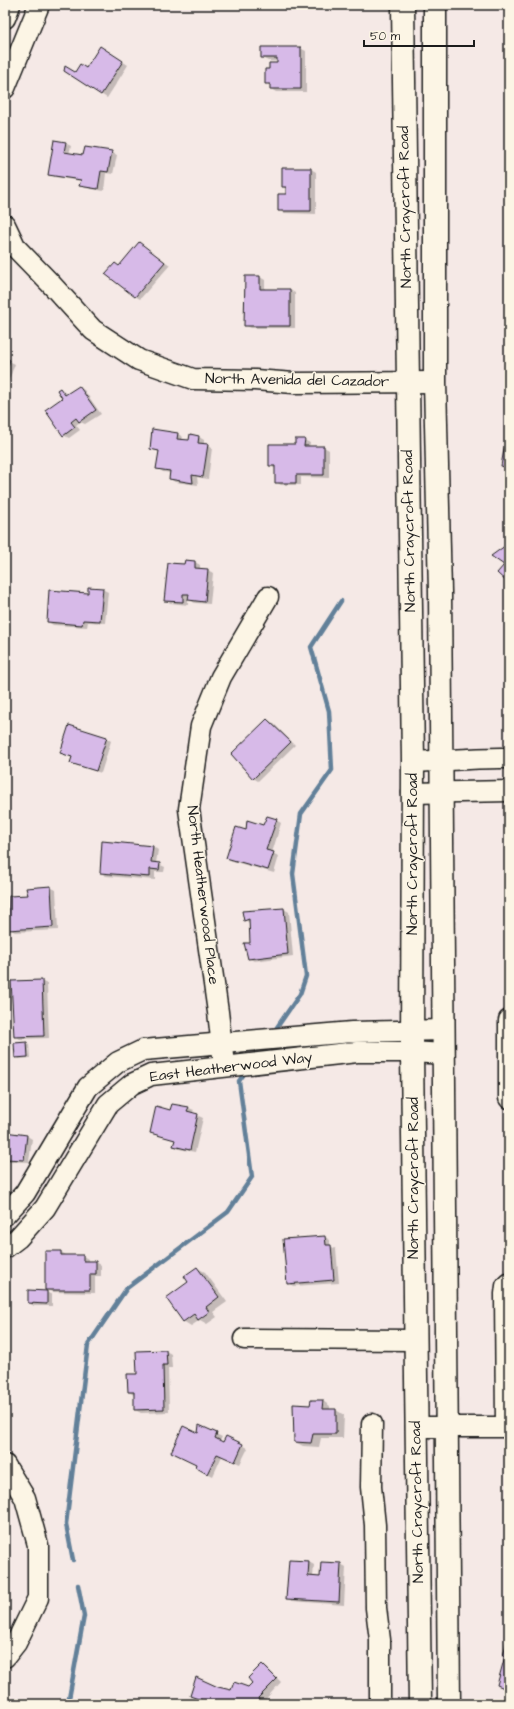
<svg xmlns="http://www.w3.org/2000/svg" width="514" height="1709" viewBox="0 0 514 1709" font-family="'Architects Daughter',sans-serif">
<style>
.shadow{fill:#0003}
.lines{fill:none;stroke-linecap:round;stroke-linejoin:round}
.stream{stroke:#628099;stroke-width:4.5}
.building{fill:#d7bae8;stroke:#1c1c1c}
.minor-casing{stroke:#1c1c1c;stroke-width:23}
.major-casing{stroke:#1c1c1c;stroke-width:25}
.minor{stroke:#fcf5e5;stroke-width:20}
.major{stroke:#fcf5e5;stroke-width:22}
.labels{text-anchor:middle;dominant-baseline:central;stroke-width:3;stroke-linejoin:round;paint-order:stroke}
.street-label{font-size:15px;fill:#1c1c1c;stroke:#fcf5e5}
</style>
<rect width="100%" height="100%" fill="#f5e9e6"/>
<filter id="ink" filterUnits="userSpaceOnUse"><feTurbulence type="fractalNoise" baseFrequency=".025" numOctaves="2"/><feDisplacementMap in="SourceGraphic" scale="8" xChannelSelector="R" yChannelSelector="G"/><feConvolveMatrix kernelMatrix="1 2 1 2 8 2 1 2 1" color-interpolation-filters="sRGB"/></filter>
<g filter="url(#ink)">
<g class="shadow">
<path d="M300 48 306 51V92H276L271 89V86L266 83 270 70 278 64V61H268L262 58Z"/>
<path d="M105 50 128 65 107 98 65 71 75 73 86 69Z"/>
<path d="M65 143 71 146 69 154 84 156 111 152 117 155 113 174 106 173 104 191 86 188 81 185V181L55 177 50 174Z"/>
<path d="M311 169 316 172V214L284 213 279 210 287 195V189L283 187Z"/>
<path d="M139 243 170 265 140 299 135 296 119 267Z"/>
<path d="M260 277 265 280V290H290L295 293V328H251L245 325Z"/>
<path d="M5 359 15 364 7 385 5 384Z"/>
<path d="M79 387 84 390 101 414 85 424 80 422 76 425 80 430 69 438 63 435 64 399 60 389 68 395Z"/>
<path d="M178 434 183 437 182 440 190 441V435L199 437 204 440V444L212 448 208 479 197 477 198 485 175 482 170 479 171 473 163 472 157 468 160 452 151 449Z"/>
<path d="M304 440 310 443 309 447H324L329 450V478L301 477V485H281L276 482V469L270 466 296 445Z"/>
<path d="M185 561 195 562 200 565V569L208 570 213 573 210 604 195 603 188 599V605L170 603 165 600 185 566Z"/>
<path d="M102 589 108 592 105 623 88 622 87 627 53 625 48 622 88 594Z"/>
<path d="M268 720 273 723 295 745 258 781 253 778Z"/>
<path d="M106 738 111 741 101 773 76 765 71 762 73 758 61 753Z"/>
<path d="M276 820 281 823 272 853 279 856 274 873 232 861 227 858 246 831Z"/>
<path d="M152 846 158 850 156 863 165 867 164 872H155V880L106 876 101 873Z"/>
<path d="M50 887 56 890 58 930 15 932 9 929 29 896Z"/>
<path d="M284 909 289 912 293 956 254 961 248 958 251 944 250 923 245 920Z"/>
<path d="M41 981 47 984 49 1038 20 1039 15 1036Z"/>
<path d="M27 1043 29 1044 30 1058 19 1059 16 1057Z"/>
<path d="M189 1108 194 1110 192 1113 203 1118 195 1152 179 1149 174 1146 176 1141 151 1132 171 1111Z"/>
<path d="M5 1133 27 1136 32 1139 29 1162 5 1161Z"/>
<path d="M325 1237 330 1240V1246L336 1249 339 1283 293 1286 288 1283Z"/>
<path d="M46 1252H61L66 1255V1256H83L88 1259V1262H96L101 1265V1276H95V1293L52 1292 46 1289Z"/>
<path d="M197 1268 205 1272 227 1302 213 1312 217 1317 207 1324 200 1320 191 1326 183 1321 189 1282Z"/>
<path d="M46 1292 52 1295V1306H34L29 1303Z"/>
<path d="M166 1351 171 1354 172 1368H168L169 1412 141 1413 135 1410 134 1395 129 1392 138 1374Z"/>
<path d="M323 1401 330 1406V1410H336L344 1415 343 1438H321L319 1447 303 1446 295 1442 311 1407Z"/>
<path d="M200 1426 222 1437 220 1441 224 1443 227 1437 248 1448 240 1464 222 1456 213 1476 201 1470 198 1434Z"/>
<path d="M309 1562 314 1565 313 1577 321 1578 341 1564 346 1567 344 1605 292 1601 287 1598Z"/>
<path d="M262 1665 267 1668 281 1682 263 1702 264 1704H211L191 1696 232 1691 248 1688 254 1683Z"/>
</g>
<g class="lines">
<g class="stream">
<path d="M273 1033 300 994 306 976 293 874 301 814 332 770 329 711 311 647 341 601"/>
<path d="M73 1560 66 1524 88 1345 127 1288 228 1212 252 1177 239 1081 247 1070"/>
<path d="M68 1704 84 1616 78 1585"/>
</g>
</g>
<g class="building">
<path d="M100 46 123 61 101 95 64 71 65 66 75 72 80 64 86 68Z"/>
<path d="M261 47H301V89H270V84H265V69H269V63H277V58H261Z"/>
<path d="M54 140 66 142 64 152 83 155 85 147 112 151 108 172 101 171 98 189 79 186 81 180 48 175Z"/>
<path d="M282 168H311V211H278V194H286V187H282Z"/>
<path d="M139 242 165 262 135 297 105 274 115 263 119 266Z"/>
<path d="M245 276H260V289H290V326H244Z"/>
<path d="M5 358 10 360 5 373Z"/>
<path d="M79 386 96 410 79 422 76 418 71 422 75 427 63 436 45 410 62 398 57 390 60 388 65 395Z"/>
<path d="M152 429 178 433 177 439 189 440 190 434 199 436 198 443 208 444 203 477 192 475 193 483 169 479 170 471 156 469 159 451 150 449Z"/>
<path d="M506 438H509V468L501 466Z"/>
<path d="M295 439H305L304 446H324V475H296V483H275V466H269V444H295Z"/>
<path d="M509 543V584L497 573 504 565 491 556Z"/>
<path d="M185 560 195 561V568L208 569 205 602 188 600 189 594H183V602L164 601 168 563 184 564Z"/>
<path d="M88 587 103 588 100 621 83 620 82 625 47 622 49 590 88 593Z"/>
<path d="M267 719 291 742 253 779 231 754Z"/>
<path d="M69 725 107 737 96 771 70 763 72 757 60 753Z"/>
<path d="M267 816 277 819 266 850 274 852 268 870 226 858 236 827 246 830 247 820 263 825Z"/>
<path d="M102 841 153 846 151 862 160 863 159 870 150 869V877L100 873Z"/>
<path d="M51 886 53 927 8 930 9 896 28 895 26 888Z"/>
<path d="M284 908 288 954 248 959 244 943H250L249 919 244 921 242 911Z"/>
<path d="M42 980 44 1036 14 1037 11 981Z"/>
<path d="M27 1042 28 1057 15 1058 14 1043Z"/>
<path d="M172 1104 189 1107 187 1111 198 1114 190 1150 173 1146 175 1140 150 1133 156 1106 170 1110Z"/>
<path d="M5 1132 27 1135 24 1160 5 1159Z"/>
<path d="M325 1236 326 1245H331L334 1280 287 1284 283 1239Z"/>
<path d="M45 1251H61V1255H83V1261H96V1274H90V1290H45Z"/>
<path d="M197 1267 219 1297 206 1307 209 1312 198 1320 194 1314 183 1322 166 1298 188 1282 184 1276Z"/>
<path d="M28 1290 47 1291V1304L28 1303Z"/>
<path d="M166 1350 167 1365H163L164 1409 134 1410V1392H128L127 1374H137L136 1351Z"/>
<path d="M311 1400H323L322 1409H336V1434H313L311 1443 294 1442 293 1404 310 1405Z"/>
<path d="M199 1425 217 1433 215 1438 223 1442 226 1436 243 1444 235 1462 217 1454 207 1474 195 1467 196 1464 171 1452 183 1426 198 1433Z"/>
<path d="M289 1560 309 1561 308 1576 320 1577 321 1562 341 1563 339 1602 286 1599Z"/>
<path d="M507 1640 509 1641V1690L497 1685 505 1656H503Z"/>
<path d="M262 1664 277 1679 258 1698 261 1704H212L190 1696 196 1677 218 1687 231 1690 234 1682 248 1687 252 1683 248 1678Z"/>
</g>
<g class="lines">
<g class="minor-casing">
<g id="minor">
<path d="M5 18 10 5"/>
<path d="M5 88 39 5"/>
<path d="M5 225 16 248 50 283 93 330 139 360 193 379 255 380 294 383 435 382"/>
<path d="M413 762C445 761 477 757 509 758"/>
<path d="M412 793 509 791"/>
<path d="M509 1020V1098"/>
<path d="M223 1056 218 1012 189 809 201 726 221 677 268 597"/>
<path d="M5 1215 25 1193 88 1087 118 1062 143 1050 352 1032 444 1030"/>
<path d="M5 1248 18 1238 45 1208 108 1104 132 1084 151 1075 357 1052H412L444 1054"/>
<path d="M244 1339 415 1340"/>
<path d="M372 1424 371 1487 375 1525 376 1608 380 1640V1704"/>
<path d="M416 1427H509"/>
<path d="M506 1427 505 1294 506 1286 509 1283"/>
<path d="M5 1465 25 1498 38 1545V1598L16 1643 5 1657"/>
</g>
</g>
<g class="major-casing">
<g id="major">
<path d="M403 5 413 762 412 1052 420 1704"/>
<path d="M435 5V382L440 592 449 1704"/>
</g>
</g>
<use href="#minor" class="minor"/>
<use href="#major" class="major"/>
</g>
</g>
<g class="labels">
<g class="street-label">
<text transform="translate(405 207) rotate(-91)">North Craycroft Road</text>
<text transform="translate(297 380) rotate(1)">North Avenida del Cazador</text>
<text transform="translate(409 531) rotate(-91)">North Craycroft Road</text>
<text transform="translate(412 854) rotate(-90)">North Craycroft Road</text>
<text transform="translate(203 895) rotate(83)">North Heatherwood Place</text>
<text transform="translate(231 1067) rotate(-7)">East Heatherwood Way</text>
<text transform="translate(413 1178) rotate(-90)">North Craycroft Road</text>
<text transform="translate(417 1502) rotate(-91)">North Craycroft Road</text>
</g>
</g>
<rect width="514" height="1709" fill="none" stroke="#fcf5e5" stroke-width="20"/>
<rect x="10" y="10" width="494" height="1689" fill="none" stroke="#1c1c1c" stroke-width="1.5" filter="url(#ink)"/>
<path d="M364 40v6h110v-6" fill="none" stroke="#1c1c1c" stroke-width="2"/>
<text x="370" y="40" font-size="12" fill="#1c1c1c" stroke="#fcf5e5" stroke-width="3" paint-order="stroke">50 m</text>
</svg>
